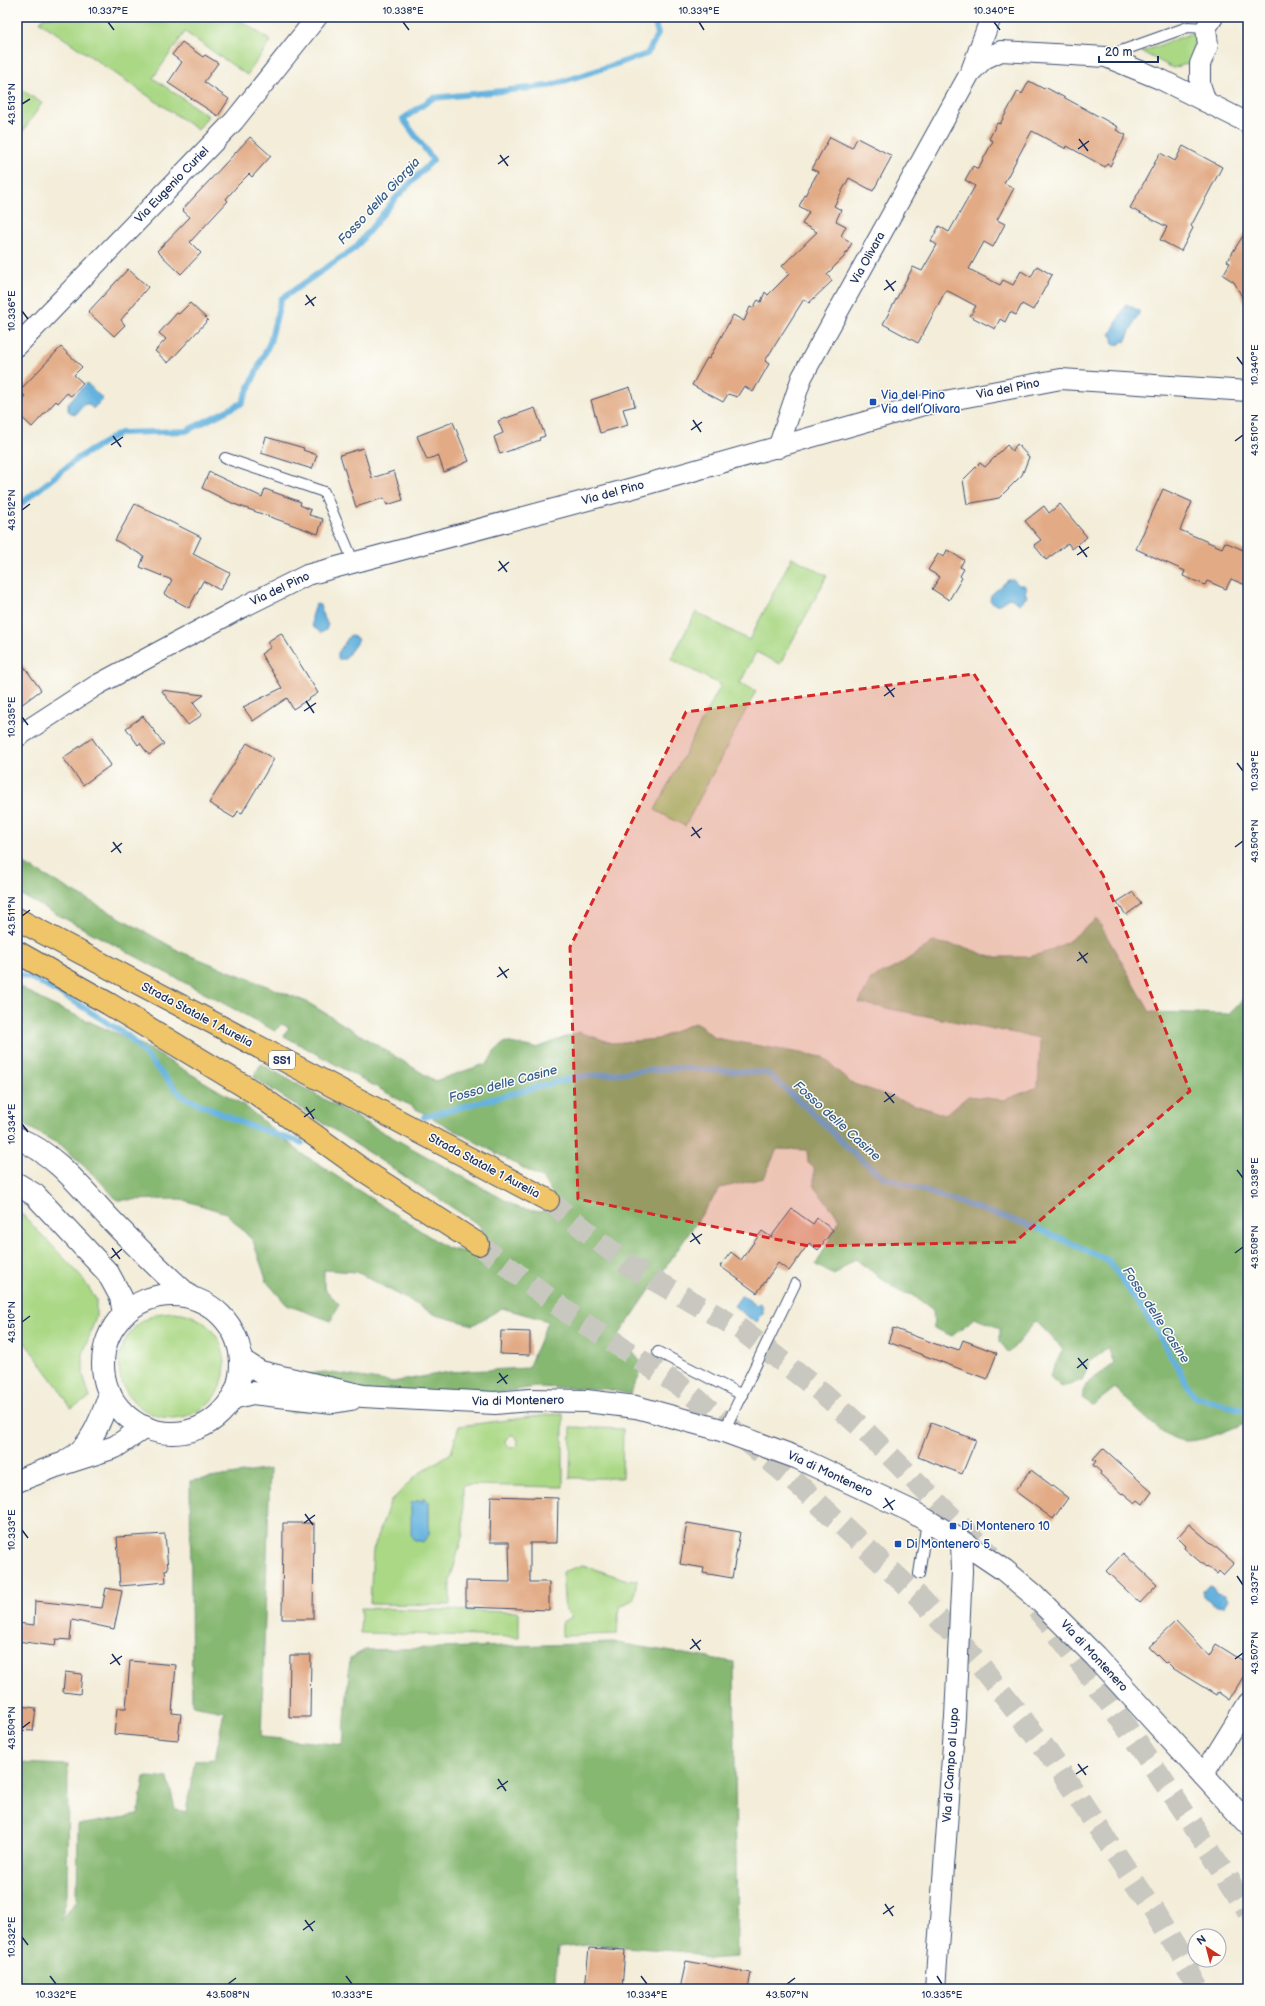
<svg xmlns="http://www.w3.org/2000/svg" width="1265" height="2006" viewBox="0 0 1265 2006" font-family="'Balsamiq Sans',sans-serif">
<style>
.green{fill:#aad885;stroke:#628472;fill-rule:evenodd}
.forest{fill:#87b872;stroke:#517468}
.water{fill:#65b2de;stroke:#40709e}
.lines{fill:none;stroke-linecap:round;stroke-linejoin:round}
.stream{stroke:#65b2de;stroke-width:6}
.building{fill:#e2ab86}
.trunk-tunnel{stroke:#c8c7c0;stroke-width:22;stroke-dasharray:22 11;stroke-linecap:butt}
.service-casing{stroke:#3b4c70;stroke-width:12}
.minor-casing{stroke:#3b4c70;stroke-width:22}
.tertiary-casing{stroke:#3b4c70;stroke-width:24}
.trunk-casing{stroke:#3b4c70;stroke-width:24}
.service{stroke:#fff;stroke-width:10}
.minor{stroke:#fff;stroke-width:20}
.tertiary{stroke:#fff;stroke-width:22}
.trunk{stroke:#f0c469;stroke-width:22}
.marked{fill:#d62828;fill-opacity:0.2;stroke:#d62828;stroke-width:3;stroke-dasharray:8 5;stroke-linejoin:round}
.ticks{fill:none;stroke:#1b2f5e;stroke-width:1.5}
.transit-dot{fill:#1a4fb4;stroke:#fdfcf7;stroke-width:1.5}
.labels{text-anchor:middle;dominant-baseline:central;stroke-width:3;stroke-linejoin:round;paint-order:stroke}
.shield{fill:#fdfcf7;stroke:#5f6c8c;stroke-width:1}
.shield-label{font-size:11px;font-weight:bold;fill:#1b2f5e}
.street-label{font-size:12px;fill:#1b2f5e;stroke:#fdfcf7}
.transit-label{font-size:12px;fill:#164399;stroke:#fdfcf7;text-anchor:start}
.water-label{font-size:13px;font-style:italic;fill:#355d8b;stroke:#fdfcf7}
.neatline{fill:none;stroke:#1b2f5e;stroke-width:1.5}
.ticks-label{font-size:10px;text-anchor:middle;fill:#1b2f5e}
</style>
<rect width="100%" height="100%" fill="#fdfcf7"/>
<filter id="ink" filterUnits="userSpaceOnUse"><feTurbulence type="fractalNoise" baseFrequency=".025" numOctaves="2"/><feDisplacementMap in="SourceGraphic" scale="8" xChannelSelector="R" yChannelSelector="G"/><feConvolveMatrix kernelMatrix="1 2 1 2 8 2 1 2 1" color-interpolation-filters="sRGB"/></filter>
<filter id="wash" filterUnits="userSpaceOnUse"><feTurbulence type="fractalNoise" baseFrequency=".012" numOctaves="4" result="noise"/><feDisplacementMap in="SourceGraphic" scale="16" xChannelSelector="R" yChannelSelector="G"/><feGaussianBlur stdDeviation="0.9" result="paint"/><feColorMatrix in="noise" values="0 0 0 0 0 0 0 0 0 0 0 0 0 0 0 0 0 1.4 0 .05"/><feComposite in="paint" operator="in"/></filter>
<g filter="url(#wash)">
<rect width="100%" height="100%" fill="#f3edd9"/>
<g class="green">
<path d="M44 17H236L271 41 247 75 185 32 153 78 208 116 198 130 40 22Z"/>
<path d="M1192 33 1201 42 1194 62 1173 68 1142 52Z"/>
<path d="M17 87 42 103 17 140Z"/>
<path d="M792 557 827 576 780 664 756 652 740 683 756 691 685 826 655 810 721 685 671 659 696 612 749 640Z"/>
<path d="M17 1209 81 1276 96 1299V1317L83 1354V1374L90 1398 71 1408 58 1387 17 1332Z"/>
<circle cx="172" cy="1365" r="53"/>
<path d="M563 1413V1487L463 1485V1534L450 1580V1605L370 1604 373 1550 390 1502 418 1474 451 1453 459 1426ZM511 1435H514L518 1440V1443L513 1448 509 1447 505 1442 506 1439ZM429 1502V1535L412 1508 411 1503 422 1504Z"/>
<path d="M571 1427 623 1429 622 1478H570Z"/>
<path d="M583 1565 630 1581 637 1579 634 1599 619 1607 617 1634 562 1636V1622L572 1617 565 1610 562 1572Z"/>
<path d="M361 1608 519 1612V1637L360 1633Z"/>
</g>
<g class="forest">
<path d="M17 860 181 952 307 1002 435 1081 488 1063 494 1052 505 1042 536 1048 579 1032 612 1043 658 1039 696 1022 715 1038 823 1057 851 1083 945 1115 968 1096 1004 1100 1038 1087 1040 1038 859 1003 871 979 896 967 933 942 964 947 991 957H1028L1047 952 1067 942 1097 919 1150 1012 1228 1014 1248 995V1422C1229 1429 1207 1441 1186 1441 1164 1441 1131 1403 1115 1388L1093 1405 1082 1398 1086 1384 1114 1364 1108 1347 1090 1361 1082 1380C1066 1386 1062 1391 1050 1376L1063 1349 1036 1321 1009 1353 1000 1342V1328L974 1318 952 1336 934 1328 933 1310 913 1295 900 1292 855 1259 834 1275 816 1265 840 1219 814 1187V1168L808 1163 807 1150 777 1149 764 1178 720 1188 619 1335 644 1366 630 1394 606 1389 535 1387 477 1396 291 1412 274 1406 281 1377 325 1372 393 1382 449 1372 528 1368 548 1321 502 1308 473 1325 436 1315 357 1272 324 1270V1288L339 1304 331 1321 287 1305 267 1282 253 1241 226 1213 180 1199 117 1200 100 1181 62 1146 17 1121V985L50 1004 142 1045 245 1106 301 1153 447 1248 465 1252 478 1249 486 1237 479 1225 253 1077 261 1064 519 1208 541 1212 554 1205 552 1193 543 1179 284 1036 289 1027 281 1024 275 1031 17 893Z"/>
<path d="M270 1469 261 1737 343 1745 350 1658 365 1650 617 1643 734 1662 737 1957 707 1959 688 1952 587 1944 558 1947 554 1989H17V1763L68 1765 67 1895 61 1921 77 1900 78 1825 138 1815 144 1777 168 1778 175 1809 186 1812 195 1760 215 1759 224 1711 192 1705 190 1481Z"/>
</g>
<g class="water">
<path d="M1126 304 1140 311 1125 342 1122 341 1120 344 1116 345 1112 342 1113 337 1110 335Z"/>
<path d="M87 383 103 399 93 409 89 404H85L75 415 68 411V403Z"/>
<path d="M1008 580H1014L1019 585H1024L1027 589 1025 591 1027 597 1020 604 1010 598C1002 601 997 610 990 600L991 595Z"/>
<path d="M316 604 320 605 323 616 328 624 326 630 321 633 312 626V617Z"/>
<path d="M350 635 358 639 357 642 345 659H338V653Z"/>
<path d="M742 1295 756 1305 760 1303 763 1306 762 1310 764 1312 756 1323 734 1306Z"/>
<path d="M423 1497 429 1502V1535L423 1542 413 1539 411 1534V1503L420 1500 422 1503Z"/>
<path d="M1209 1586 1213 1587 1217 1592 1225 1594 1228 1600 1224 1607 1217 1606 1204 1597 1203 1591Z"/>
</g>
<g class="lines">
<g class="stream">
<path d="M17 510 18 506 78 458 120 433 186 431 242 403 270 342 281 299 355 248 396 198 433 160 403 119 433 98 549 86 647 54 658 34 653 17"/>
<path d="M17 974 33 979 78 1004 128 1036 182 1096 245 1124 302 1143"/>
<path d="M424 1117 576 1077 675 1068 767 1073 816 1116 852 1152 883 1177 1039 1229 1108 1260 1152 1323 1194 1396 1248 1411"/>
</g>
</g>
<g id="blocks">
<g class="building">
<path d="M182 42 203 57 205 55 218 63 204 82 229 99 218 116 168 83 182 62 172 55Z"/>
<path d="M1029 81 1044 89 1045 87 1118 127 1116 130 1126 135 1110 166 1107 164 1105 167 1067 146 1066 149 1032 131 1004 183 1014 188 997 220 1005 224 993 247 984 242 969 269 1000 285 1003 280 1013 285 1021 271 1031 277 1037 266 1052 275 1033 310 1022 304 1016 315 1010 312 1005 322 1000 319 995 329 970 316 976 306 946 290 918 343 883 324 913 267 922 271 937 245 931 241 939 226 949 232 975 186 965 180 973 166 978 169 993 141 989 139 997 123 1000 124 1018 91 1022 94Z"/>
<path d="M250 137 271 156 252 177 249 174 237 186 226 199 228 201 190 242 201 253 181 274 157 251 190 217 182 210Z"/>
<path d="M830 137 852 148 857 138 892 156 873 191 849 178 834 206 841 210 836 221 846 226 841 236 852 243 844 257 827 274 832 281 809 303 804 299 765 361 769 364 753 392 744 386 737 397 728 394 723 402 692 385 707 358 709 359 733 315 744 321 750 307 753 308 758 300 761 302 765 292 768 295 789 274 782 266 817 232 802 224 809 212 799 206 818 172 812 169Z"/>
<path d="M1183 146 1222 167 1191 226 1193 228 1181 251 1160 240 1167 227 1130 208 1160 153 1175 161Z"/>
<path d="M1248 228V308L1234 282 1223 275 1230 263 1227 261Z"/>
<path d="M128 269 148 287 121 320 125 325 114 336 88 312Z"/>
<path d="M190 303 208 320 168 363 155 351 166 339 159 333 177 313 179 314Z"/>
<path d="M61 347 82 367 74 375 83 383 71 396 67 393 58 403 56 401 32 427 17 413V409L24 402 21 400 25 396 19 391Z"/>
<path d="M630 387 635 406 623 409 628 425 600 433 591 400Z"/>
<path d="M535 408 545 436 539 438 540 440 500 454 494 437 503 433 498 421Z"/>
<path d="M453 422 469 461 444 472 438 455 427 460 417 436Z"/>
<path d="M266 437 304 448 303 450 317 455 312 469 261 453Z"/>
<path d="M1017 444 1029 457 1022 475 999 498 967 504 963 480 980 463 985 467 1007 445 1012 451Z"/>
<path d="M363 448 372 478 394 471 403 500 387 505 384 498 356 507 340 455Z"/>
<path d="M209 472 262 497 265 489 301 502 300 505 311 510 309 515 323 519 318 534 234 504 202 488Z"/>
<path d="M1163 489 1192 502 1180 530 1222 548 1225 542 1248 552V586L1231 579 1226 589 1207 581 1205 585 1183 576 1185 571 1136 549Z"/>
<path d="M135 504 201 537 193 554 230 573 220 590 203 581 189 608 164 594 172 580 140 567 144 556 115 540Z"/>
<path d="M1060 504 1087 537 1072 549 1068 543 1046 560 1034 545 1041 540 1025 521 1044 506 1049 513Z"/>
<path d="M947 550 964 560 960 567 964 569 960 576 962 578 949 600 932 589 940 577 928 570 938 554 944 557Z"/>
<path d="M281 633 318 693 293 709 287 698 253 721 243 707 282 688 261 654 271 647 267 642Z"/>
<path d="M17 657 41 690 17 708Z"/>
<path d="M161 690 204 695 193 703 202 715 188 725Z"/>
<path d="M143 716 164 744 149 755 140 743 138 745 126 728Z"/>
<path d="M92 738 111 765 83 785 63 758Z"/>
<path d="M247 743 274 759 242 813 238 811 234 818 209 803Z"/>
<path d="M1133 892 1141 904 1126 915 1117 902Z"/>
<path d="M792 1209 813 1224 817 1218 833 1230 818 1250 809 1243 789 1271 778 1263 757 1293 720 1266 731 1252 741 1260 762 1231 771 1237Z"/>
<path d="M893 1328 949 1349 950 1347 959 1350 963 1340 997 1353 987 1379 888 1342Z"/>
<path d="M501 1331 530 1332V1355L500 1354Z"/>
<path d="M931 1423 976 1440 962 1474 918 1457Z"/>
<path d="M1103 1448 1152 1492 1143 1504 1138 1500 1135 1503 1123 1493 1122 1494 1100 1474 1101 1472 1093 1465 1096 1461 1093 1459Z"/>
<path d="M1031 1470 1068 1498 1053 1519 1015 1491Z"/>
<path d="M491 1496 558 1498 557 1543H530V1582H549V1610L466 1607V1581L510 1582 509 1542H490Z"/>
<path d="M283 1523H314L313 1619H282Z"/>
<path d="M687 1523 740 1532 732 1578 703 1573 704 1568 680 1564Z"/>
<path d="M1189 1524 1234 1563 1223 1575 1219 1571 1217 1574 1207 1566 1206 1567 1184 1548 1185 1546 1177 1538Z"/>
<path d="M165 1534 168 1569 165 1570 166 1582 120 1586 117 1537Z"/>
<path d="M1123 1553 1157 1585 1140 1603 1106 1571Z"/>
<path d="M106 1588 122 1591 114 1629 72 1620 70 1640 56 1639 55 1646 17 1641V1623L34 1625 35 1601 102 1608Z"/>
<path d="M1176 1621 1209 1656 1216 1644 1248 1664V1669L1229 1700 1218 1692 1216 1695 1174 1669 1167 1662 1165 1663 1149 1647Z"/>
<path d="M290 1655H311L310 1717H289Z"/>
<path d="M130 1661 176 1665 172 1713 181 1714 178 1740 114 1734 117 1708H126Z"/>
<path d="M65 1672 82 1674 80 1694 63 1692Z"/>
<path d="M20 1706 36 1708 33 1731 17 1730Z"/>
<path d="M589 1948 625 1950 622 1989H585Z"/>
<path d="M686 1961 751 1973 748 1989H680Z"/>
</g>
</g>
</g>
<g filter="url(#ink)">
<use href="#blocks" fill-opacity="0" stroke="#3b4c70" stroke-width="1"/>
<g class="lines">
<g class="trunk-tunnel">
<path d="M548 1200 631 1267 740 1329 824 1394 863 1429 991 1556"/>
<path d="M478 1244 567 1312 686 1390 800 1486 922 1600 975 1659 1045 1748 1153 1910 1200 1989"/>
<path d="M1037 1609C1080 1659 1118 1715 1155 1769 1186 1816 1219 1863 1248 1912"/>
</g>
<g class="service-casing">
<g id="service">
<path d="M1107 56 1188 27 1206 28"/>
<path d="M225 458 324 492 354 563"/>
<path d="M658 1352 742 1395"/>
<path d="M724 1431 795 1284"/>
<path d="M919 1574 927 1521"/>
</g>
</g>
<g class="minor-casing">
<g id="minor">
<path d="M971 71 991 17"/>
<path d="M1206 102 1200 84V64L1208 45 1206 28 1213 17"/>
<path d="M17 346 234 121 317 17"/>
<path d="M778 448 802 377 970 73 984 59 1001 51 1106 57 1160 79 1248 123"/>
<path d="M17 737 97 685 239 609 307 575 633 488 924 405 1061 379 1248 391"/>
<path d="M1203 1776 1248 1703"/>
<path d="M935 1989 955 1717 962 1571 961 1541"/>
</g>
</g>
<g class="tertiary-casing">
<g id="tertiary">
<path d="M17 1138C56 1154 81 1188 109 1218 135 1245 162 1272 190 1297"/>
<path d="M17 1184 35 1195 108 1273 121 1297 124 1314"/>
<circle cx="172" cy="1364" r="69"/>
<path d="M241 1360 260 1372 363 1396 495 1403 530 1400 586 1401 636 1407 718 1429 798 1458 911 1511 961 1541 1004 1570 1034 1595 1095 1656 1248 1824"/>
<path d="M232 1398 252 1393 333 1402 351 1399"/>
<path d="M68 1460C91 1449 102 1417 110 1394"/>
<path d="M17 1481 56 1466 115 1447 145 1427"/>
</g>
</g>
<g class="trunk-casing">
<g id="trunk">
<path d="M17 919 548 1200"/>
<path d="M17 952 109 1004 254 1092 366 1172 478 1244"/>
</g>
</g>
<use href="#service" class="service"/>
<use href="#minor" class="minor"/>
<use href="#tertiary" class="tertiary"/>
<use href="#trunk" class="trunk"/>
</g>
</g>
<path class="marked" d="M974 674 1103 875 1190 1091 1015 1242 809 1246 578 1199 570 947 686 712Z"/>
<path class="ticks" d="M108 22 114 30M403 22 409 30M699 22 704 30M994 22 1000 30M22 104 30 99M1079 139 1088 151M1078 149 1089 141M500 155 508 166M498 164 509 156M886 280 894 291M884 290 896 281M306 295 314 306M305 305 316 297M22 311 28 319M1237 357 1243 365M693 420 701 432M691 430 702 422M113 436 121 447M1235 441 1243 435M111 445 123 437M22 510 30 504M1079 546 1087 557M1077 555 1089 547M499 561 507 572M498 571 509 562M886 686 894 697M884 696 895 688M306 701 314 713M304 711 316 703M22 717 28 725M1237 763 1243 771M692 827 700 838M691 836 702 828M113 842 121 853M1235 847 1243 841M111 852 122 843M22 916 30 910M1079 952 1087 963M1077 961 1088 953M499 967 507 978M497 977 509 969M885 1092 894 1103M884 1102 895 1094M306 1107 314 1119M304 1117 315 1109M22 1124 28 1132M1237 1170 1243 1178M692 1233 700 1244M690 1242 702 1234M112 1248 120 1259M1235 1253 1243 1247M111 1258 122 1249M22 1322 30 1316M1078 1358 1087 1369M1077 1368 1088 1359M499 1373 507 1384M497 1383 508 1375M885 1498 893 1510M883 1508 895 1500M305 1514 313 1525M304 1523 315 1515M22 1530 28 1538M1237 1576 1243 1585M692 1639 700 1650M690 1649 701 1640M112 1654 120 1665M1235 1659 1243 1653M110 1664 122 1656M22 1728 30 1722M1078 1764 1086 1775M1076 1774 1088 1766M498 1779 506 1791M497 1789 508 1781M885 1904 893 1916M883 1914 894 1906M305 1920 313 1931M303 1930 315 1921M22 1937 28 1945M50 1976 56 1984M346 1976 352 1984M641 1976 647 1984M937 1976 942 1984M228 1984 236 1978M787 1984 795 1978"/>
<g class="transit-dot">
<rect x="869" y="398" width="8" height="8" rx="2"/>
<rect x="949" y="1522" width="8" height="8" rx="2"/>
<rect x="894" y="1540" width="8" height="8" rx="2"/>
</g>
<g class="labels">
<rect class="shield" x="269" y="1051" width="26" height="18" rx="3"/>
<g class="shield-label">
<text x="282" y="1060">SS1</text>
</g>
<g class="street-label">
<text transform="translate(172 185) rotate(-46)">Via Eugenio Curiel</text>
<text transform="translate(868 258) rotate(-61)">Via Olivara</text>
<text transform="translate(1008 389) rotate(-11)">Via del Pino</text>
<text transform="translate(613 493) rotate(-15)">Via del Pino</text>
<text transform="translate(280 589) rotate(-25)">Via del Pino</text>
<text transform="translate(197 1015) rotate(28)">Strada Statale 1 Aurelia</text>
<text transform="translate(484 1166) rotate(28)">Strada Statale 1 Aurelia</text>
<text transform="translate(518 1401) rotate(-1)">Via di Montenero</text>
<text transform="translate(830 1474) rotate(25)">Via di Montenero</text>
<text transform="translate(1094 1656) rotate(47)">Via di Montenero</text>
<text transform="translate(951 1765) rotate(-86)">Via di Campo al Lupo</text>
</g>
<g class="transit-label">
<text x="881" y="395">Via del Pino<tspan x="881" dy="14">Via dell’Olivara</tspan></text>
<text x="961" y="1526">Di Montenero 10</text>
<text x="906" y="1544">Di Montenero 5</text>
</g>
<g class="water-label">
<text transform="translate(379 201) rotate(-47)">Fosso della Giorgia</text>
<text transform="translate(503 1084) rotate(-15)">Fosso delle Casine</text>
<text transform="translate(837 1121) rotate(42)">Fosso delle Casine</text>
<text transform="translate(1156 1315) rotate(57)">Fosso delle Casine</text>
</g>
</g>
<rect width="1265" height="2006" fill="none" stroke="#fdfcf7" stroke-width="44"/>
<g transform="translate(1207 1948) rotate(324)"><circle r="19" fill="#fdfcf7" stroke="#a3aaba"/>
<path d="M0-3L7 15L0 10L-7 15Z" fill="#c8321e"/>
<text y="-6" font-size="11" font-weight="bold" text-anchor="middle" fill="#1b2f5e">N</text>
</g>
<path d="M1099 56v6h59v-6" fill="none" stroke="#1b2f5e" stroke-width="2"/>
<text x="1105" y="56" font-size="12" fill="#1b2f5e" stroke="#fdfcf7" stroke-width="3" paint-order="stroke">20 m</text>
<rect x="22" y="22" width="1221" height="1962" class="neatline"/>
<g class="ticks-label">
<text x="108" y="14">10.337°E</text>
<text x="403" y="14">10.338°E</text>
<text x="699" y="14">10.339°E</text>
<text x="994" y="14">10.340°E</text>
<text transform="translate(11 104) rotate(-90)" y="4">43.513°N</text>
<text transform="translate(11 311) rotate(-90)" y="4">10.336°E</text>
<text transform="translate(1254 365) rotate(-90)" y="4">10.340°E</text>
<text transform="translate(1254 435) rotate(-90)" y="4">43.510°N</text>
<text transform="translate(11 510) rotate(-90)" y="4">43.512°N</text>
<text transform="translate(11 717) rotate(-90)" y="4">10.335°E</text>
<text transform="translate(1254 771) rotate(-90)" y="4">10.339°E</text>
<text transform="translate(1254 841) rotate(-90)" y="4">43.509°N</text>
<text transform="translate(11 916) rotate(-90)" y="4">43.511°N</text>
<text transform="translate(11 1124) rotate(-90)" y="4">10.334°E</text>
<text transform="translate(1254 1178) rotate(-90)" y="4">10.338°E</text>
<text transform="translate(1254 1247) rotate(-90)" y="4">43.508°N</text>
<text transform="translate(11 1322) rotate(-90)" y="4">43.510°N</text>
<text transform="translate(11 1530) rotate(-90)" y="4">10.333°E</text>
<text transform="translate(1254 1585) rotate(-90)" y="4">10.337°E</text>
<text transform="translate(1254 1653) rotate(-90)" y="4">43.507°N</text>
<text transform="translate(11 1728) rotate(-90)" y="4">43.509°N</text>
<text transform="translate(11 1937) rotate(-90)" y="4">10.332°E</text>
<text x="56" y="1998">10.332°E</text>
<text x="228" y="1998">43.508°N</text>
<text x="352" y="1998">10.333°E</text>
<text x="647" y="1998">10.334°E</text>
<text x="787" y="1998">43.507°N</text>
<text x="942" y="1998">10.335°E</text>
</g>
</svg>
